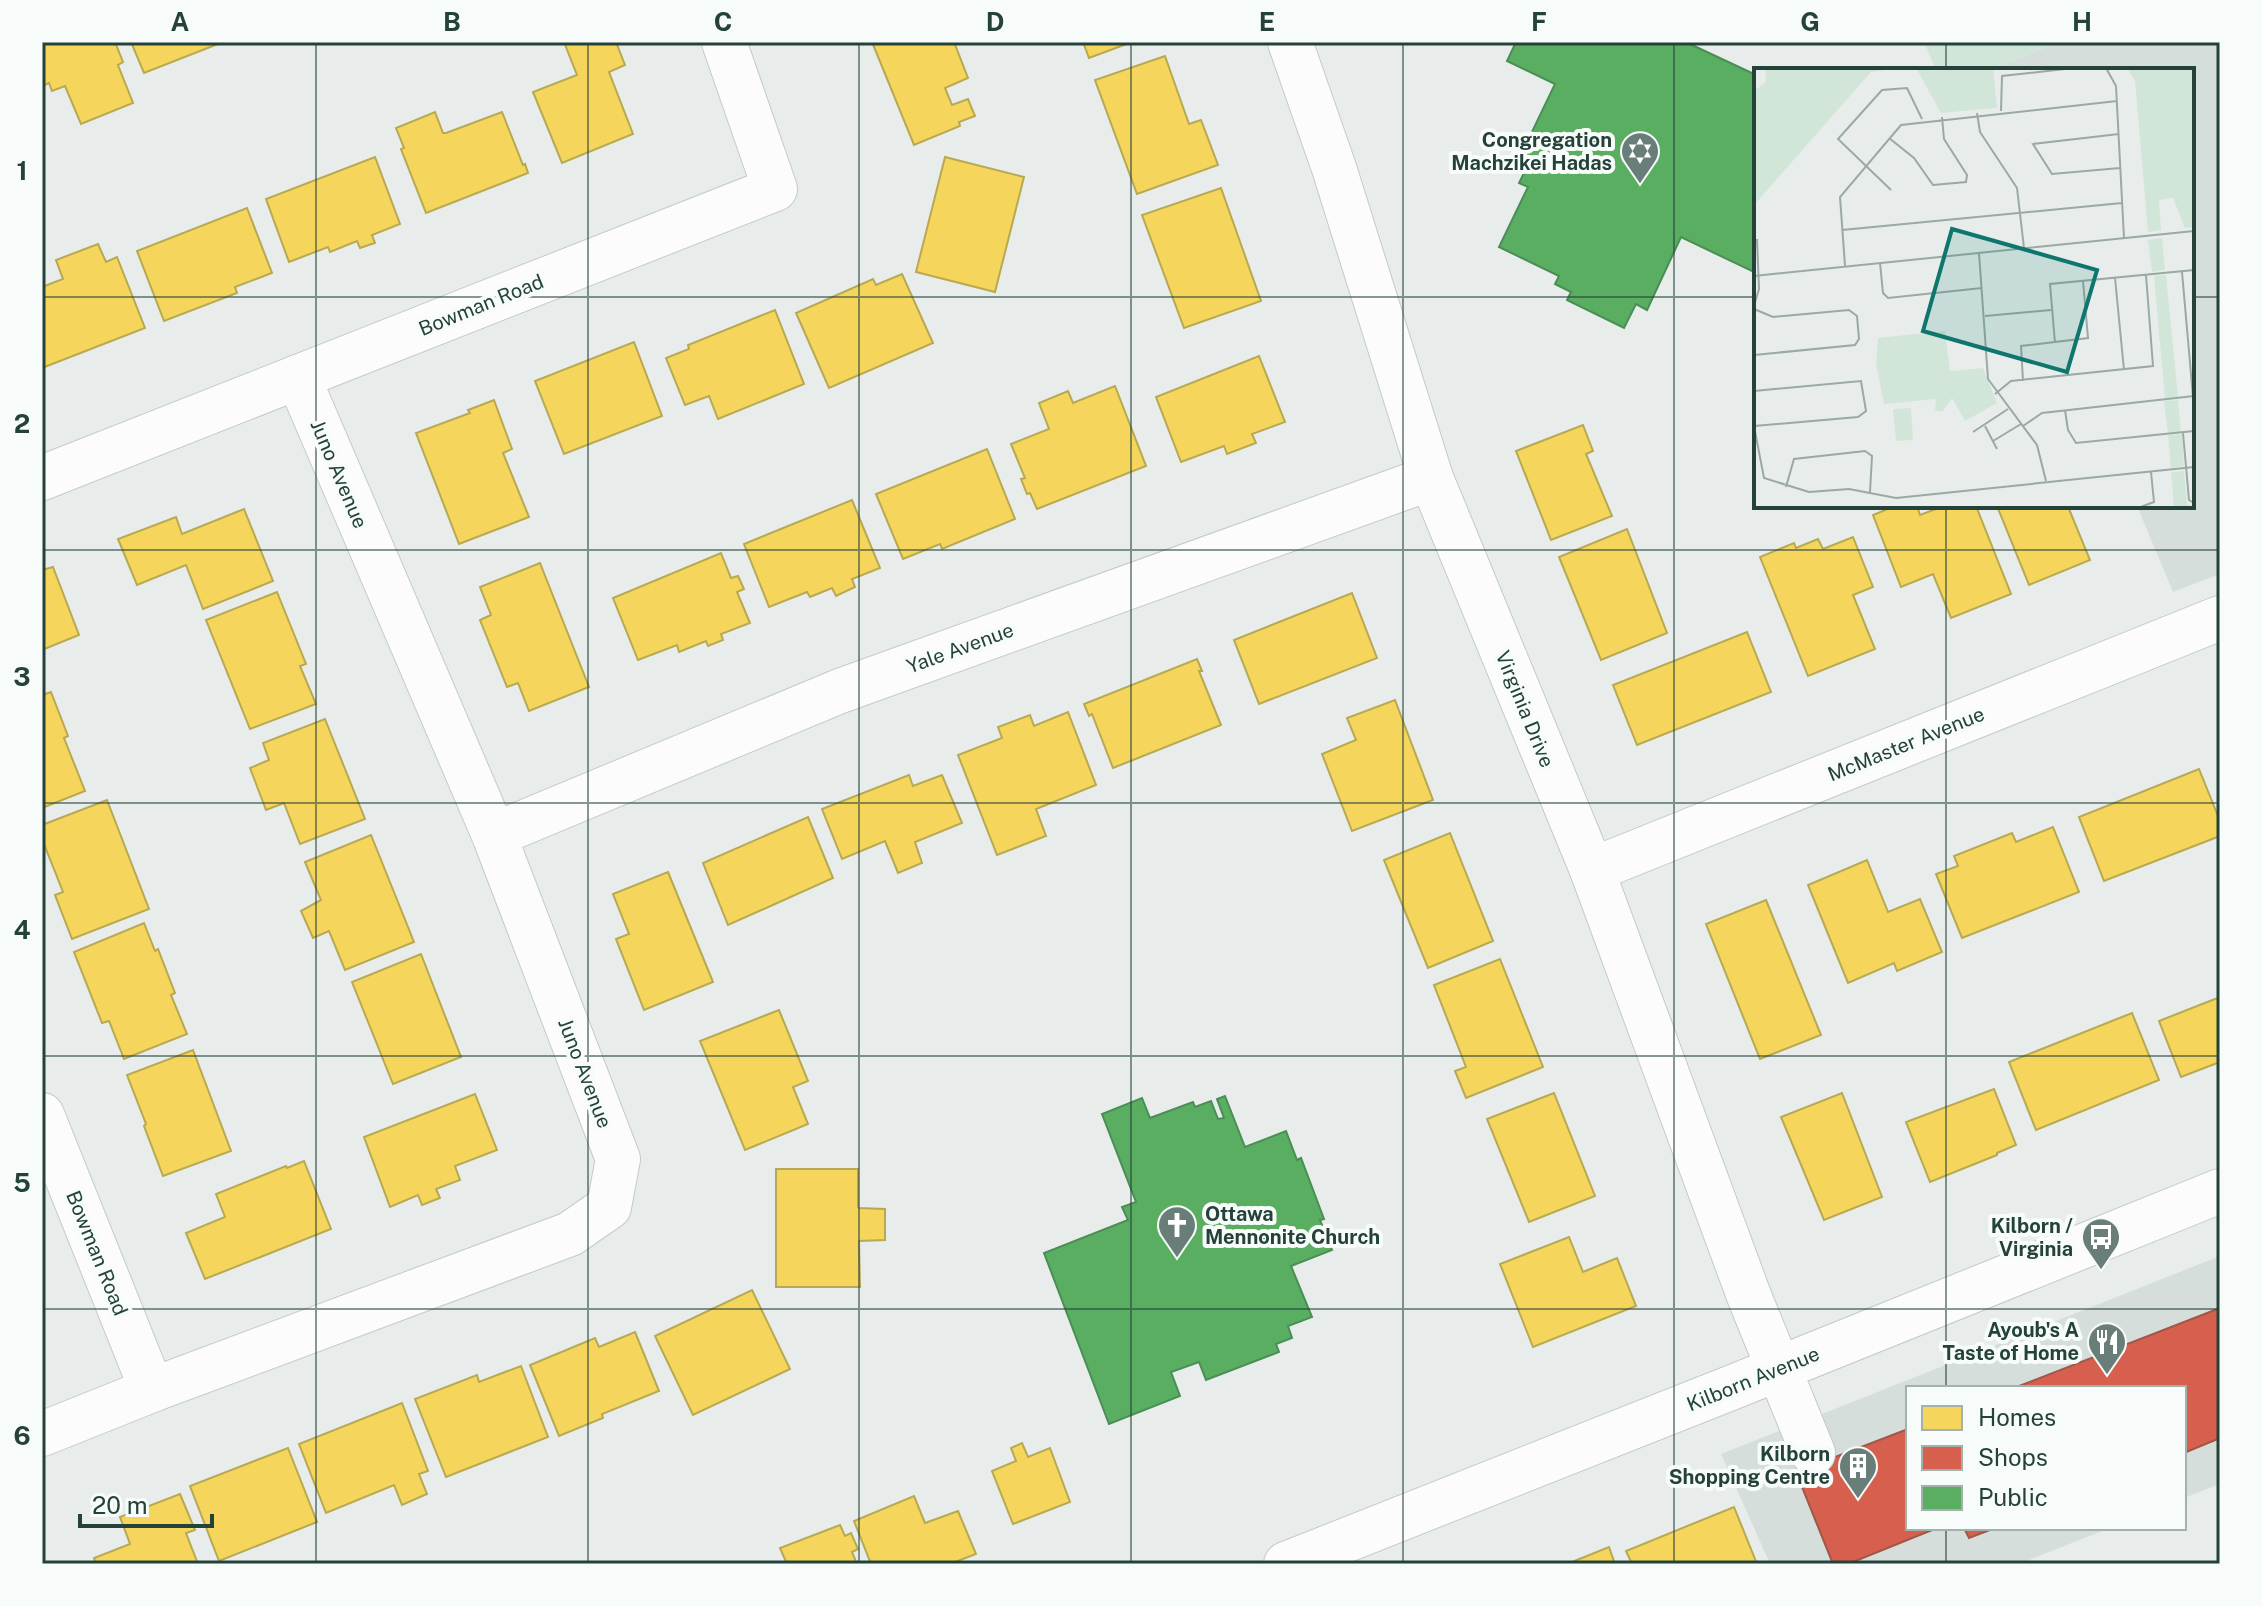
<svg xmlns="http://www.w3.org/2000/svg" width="2262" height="1606" viewBox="0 0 2262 1606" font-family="'Public Sans',sans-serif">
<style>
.built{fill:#d6dedb}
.green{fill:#d1e6d8}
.homes{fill:#f6d55c;stroke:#b7a952;stroke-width:2}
.shops{fill:#d6604d;stroke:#a15747;stroke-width:2}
.public{fill:#5aae61;stroke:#4a8e55;stroke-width:2}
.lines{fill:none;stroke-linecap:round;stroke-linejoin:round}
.minor-casing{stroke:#c5cac8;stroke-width:46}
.minor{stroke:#fcfcfc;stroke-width:44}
.grid{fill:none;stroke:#24423a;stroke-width:2;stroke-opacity:0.55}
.labels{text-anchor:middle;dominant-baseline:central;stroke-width:8;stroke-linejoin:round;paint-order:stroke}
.poi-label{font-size:20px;font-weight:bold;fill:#24423a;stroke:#f7fbf9;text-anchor:end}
.street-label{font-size:20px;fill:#24423a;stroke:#f7fbf9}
.inset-road{fill:none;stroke:#9aa9a4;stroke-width:2}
.view{fill:#0f766e;fill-opacity:0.15;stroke:#0f766e;stroke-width:4}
.inset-edge{fill:none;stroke:#24423a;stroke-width:4}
.neatline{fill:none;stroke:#24423a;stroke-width:3}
.grid-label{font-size:26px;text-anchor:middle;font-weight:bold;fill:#24423a}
</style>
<rect width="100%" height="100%" fill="#e8edeb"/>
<g class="built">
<path d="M2059 42H2220V574L2173 592 2137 506H2192V70H1989Z"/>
<path d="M2220 1256V1484L2184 1498V1388H1908V1528H2110L2019 1564H1770L1721 1454Z"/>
</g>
<path class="green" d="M1924 42H2059L1989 70H1936Z"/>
<g class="homes">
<path d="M42 42H115L123 62 118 65 133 103 81 124 65 86 52 91 49 83 42 86Z"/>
<path d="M131 42H223L144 73Z"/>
<path d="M564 42H616L625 65 609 72 633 134 562 163 533 92 577 75Z"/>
<path d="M872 42H954L968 78 945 88 952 105 968 99 975 116 959 122 960 126 914 145Z"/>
<path d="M1083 42H1132L1089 58Z"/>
<path d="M1165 56 1189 124 1201 120 1218 165 1137 194 1095 80Z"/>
<path d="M435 112 443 133H446L502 112 523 165 525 164 528 173 426 213 401 149 404 148 396 128Z"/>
<path d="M375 157 400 224 372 235 375 243 360 248 357 241 330 252 328 247 289 262 266 199Z"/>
<path d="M945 157 1024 177 995 292 916 272Z"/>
<path d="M1221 188 1261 301 1184 328 1142 215Z"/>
<path d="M247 208 272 273 235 287 237 293 164 321 137 251Z"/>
<path d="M98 244 106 262 117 257 145 328 42 368V287L63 279 56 260Z"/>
<path d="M902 274 933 343 829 388 796 313 873 279 876 285Z"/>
<path d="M775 310 804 384 718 419 709 396 685 405 666 358 689 349 688 345Z"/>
<path d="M634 342 662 416 564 454 535 381Z"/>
<path d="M1259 356 1285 422 1252 434 1256 443 1227 454 1224 446 1181 462 1156 397Z"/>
<path d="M1115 386 1146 466 1037 509 1030 493 1027 494 1021 479 1025 478 1011 444 1049 429 1039 403 1068 391 1073 403Z"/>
<path d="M494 400 512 449 503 453 529 517 459 544 416 433 470 413 468 410Z"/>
<path d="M1583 425 1593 451 1586 454 1612 516 1551 540 1516 451Z"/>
<path d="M987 449 1015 519 942 549 940 544 903 559 876 494Z"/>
<path d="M852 500 880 568 852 579 855 587 836 596 832 588 810 597 807 592 769 607 744 544Z"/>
<path d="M1895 506H1917L1920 515 1944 506H1976L2011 594 1951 618 1933 574 1901 587 1873 515Z"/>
<path d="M1997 506H2077L2069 509 2090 560 2029 585Z"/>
<path d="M244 509 273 581 203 609 186 565 137 585 118 539 176 517 182 534Z"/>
<path d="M1627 529 1667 633 1601 660 1559 557Z"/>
<path d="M1853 537 1873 587 1853 595 1875 649 1808 676 1760 557 1794 543 1796 548 1818 539 1823 549Z"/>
<path d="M721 553 731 578 738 576 744 589 737 592 750 623 721 634 723 640 708 646 706 641 679 652 677 645 638 660 613 598Z"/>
<path d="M540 563 589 687 529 711 518 683 507 687 480 620 491 615 480 587Z"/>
<path d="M53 567 79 635 42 650V570Z"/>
<path d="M277 592 306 664 300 666 316 704 250 729 206 620Z"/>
<path d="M1352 593 1377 658 1259 704 1234 640Z"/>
<path d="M1747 632 1771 692 1637 745 1613 685Z"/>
<path d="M1197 659 1202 671H1199L1221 725 1113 768 1092 714 1089 716 1084 704Z"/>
<path d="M51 692 68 736 64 738 85 791 42 808V695Z"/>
<path d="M1395 700 1433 800 1352 831 1322 754 1356 740 1347 718Z"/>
<path d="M1068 712 1096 785 1036 809 1046 836 997 855 958 755 1002 738 998 727 1030 715 1034 726Z"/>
<path d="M325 719 365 819 300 844 284 803 266 810 250 768 269 760 263 743Z"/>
<path d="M2199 769 2220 821V836L2104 881 2079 817Z"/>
<path d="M909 775 913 786 942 775 962 823 915 842 922 863 898 873 885 841 842 859 822 809Z"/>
<path d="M107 800 149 909 72 939 55 895 63 892 42 839V825Z"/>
<path d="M808 817 833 878 728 925 703 863Z"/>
<path d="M2053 827 2079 892 1962 938 1936 874 1958 866 1954 856 2012 833 2016 842Z"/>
<path d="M1450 833 1493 941 1428 968 1384 860Z"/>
<path d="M371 835 414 942 345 970 329 931 313 938 301 911 321 900 305 862Z"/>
<path d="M1867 860 1888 912 1920 899 1942 952 1897 971 1894 963 1848 983 1808 885Z"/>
<path d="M668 872 713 982 644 1010 616 939 629 934 613 894Z"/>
<path d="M1766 900 1821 1035 1760 1059 1706 924Z"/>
<path d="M144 923 155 951 158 949 175 993 171 995 187 1034 124 1059 109 1021 102 1023 74 952Z"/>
<path d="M421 954 461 1057 393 1084 352 982Z"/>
<path d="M1500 959 1543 1067 1466 1098 1455 1071 1466 1067 1434 985Z"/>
<path d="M2220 997V1062L2181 1077 2159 1021Z"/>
<path d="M779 1010 808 1081 793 1087 808 1124 745 1150 700 1041Z"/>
<path d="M2132 1013 2159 1080 2036 1130 2009 1062Z"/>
<path d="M193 1050 231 1151 163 1176 144 1126 146 1124 127 1075Z"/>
<path d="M1994 1089 2016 1145 1997 1153V1155L1930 1182 1906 1122Z"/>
<path d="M1554 1093 1595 1196 1529 1222 1487 1119Z"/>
<path d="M1842 1093 1882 1197 1824 1220 1781 1117Z"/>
<path d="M475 1094 497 1150 455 1166 460 1180 436 1189 440 1198 422 1205 418 1195 390 1207 364 1137Z"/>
<path d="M304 1161 331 1229 205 1279 186 1233 225 1217 216 1194 286 1166 287 1168Z"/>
<path d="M776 1169H858V1207L859 1208 885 1209V1240L859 1241 860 1287H776Z"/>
<path d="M1569 1237 1583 1272 1617 1258 1636 1306 1533 1347 1500 1264Z"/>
<path d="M752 1290 790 1369 693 1415 655 1336Z"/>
<path d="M635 1332 659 1391 602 1414 603 1418 559 1436 530 1365 595 1338 599 1347Z"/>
<path d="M521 1366 548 1437 446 1477 415 1399 477 1375 479 1382Z"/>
<path d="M402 1403 428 1471 419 1474 427 1494 402 1505 394 1485 326 1513 299 1444Z"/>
<path d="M1022 1443 1028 1457 1050 1448 1070 1502 1013 1524 992 1471 1016 1461 1011 1448Z"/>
<path d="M288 1448 317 1522 219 1561 190 1486Z"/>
<path d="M180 1494 195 1530 186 1533 198 1564H96L94 1558 130 1544 120 1517Z"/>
<path d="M914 1496 925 1523 958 1511 976 1554 950 1564H871L854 1521Z"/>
<path d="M1734 1507 1757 1564H1632L1626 1551Z"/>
<path d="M840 1525 845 1536 851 1533 858 1549 852 1552 857 1564H787L780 1548Z"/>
<path d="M1609 1547 1615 1564H1567Z"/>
</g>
<g class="shops">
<path d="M2220 1308V1438L2184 1453V1388H2014Z"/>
<path d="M1908 1429V1528H1937L1848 1564H1833L1796 1472Z"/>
<path d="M1964 1528H1995L1969 1538Z"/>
</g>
<g class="public">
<path d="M1516 42H1694L1692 45 1756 75V273L1681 237 1647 310 1636 304 1624 328 1567 300 1571 292 1555 284 1559 276 1499 247 1528 187 1519 183 1527 167 1517 163 1555 84 1507 61Z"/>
<path d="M1225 1096 1245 1147 1286 1131 1297 1160 1301 1158 1324 1219 1320 1220 1332 1250 1291 1266 1312 1317 1288 1326 1292 1338 1276 1344 1279 1352 1206 1380 1199 1362 1171 1372 1180 1396 1109 1424 1044 1253 1128 1220 1122 1207 1136 1202 1102 1114 1142 1098 1150 1118 1193 1102 1195 1107 1211 1101 1218 1119 1224 1118 1217 1099Z"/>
</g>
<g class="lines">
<g class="minor-casing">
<g id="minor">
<path d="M1290 42 1334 168 1431 478 1592 870 1749 1296 1813 1453"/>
<path d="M42 478 775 189 724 42"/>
<path d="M494 835 840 691 1431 478"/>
<path d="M1592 870 2220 618"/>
<path d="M42 1115 152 1390"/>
<path d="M42 1434 152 1390 570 1234 609 1207 618 1159 494 835 298 377"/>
<path d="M1286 1564 1733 1387 2220 1191"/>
</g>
</g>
<use href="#minor" class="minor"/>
</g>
<path class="grid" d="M316 42V1564M588 42V1564M859 42V1564M1131 42V1564M1403 42V1564M1674 42V1564M1946 42V70M42 297H1756M2192 297H2220M1946 506V1388M42 550H2220M42 803H2220M42 1056H2220M42 1309H2220M1946 1528V1564"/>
<defs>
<g id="synagogue-pin" transform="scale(2)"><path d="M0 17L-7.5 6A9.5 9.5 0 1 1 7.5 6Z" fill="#697e78" stroke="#f7fbf9"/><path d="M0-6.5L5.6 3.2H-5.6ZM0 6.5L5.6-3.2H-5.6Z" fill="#fff"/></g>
<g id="church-pin" transform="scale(2)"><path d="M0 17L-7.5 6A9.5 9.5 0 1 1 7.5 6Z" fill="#697e78" stroke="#f7fbf9"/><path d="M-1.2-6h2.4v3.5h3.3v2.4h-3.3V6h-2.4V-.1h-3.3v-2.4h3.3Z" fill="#fff"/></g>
<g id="bus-pin" transform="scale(2)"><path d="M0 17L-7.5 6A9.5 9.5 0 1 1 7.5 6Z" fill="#697e78" stroke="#f7fbf9"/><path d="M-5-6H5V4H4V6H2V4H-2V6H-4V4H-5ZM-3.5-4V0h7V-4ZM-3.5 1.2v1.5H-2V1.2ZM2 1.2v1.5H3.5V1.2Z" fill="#fff"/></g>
<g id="restaurant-pin" transform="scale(2)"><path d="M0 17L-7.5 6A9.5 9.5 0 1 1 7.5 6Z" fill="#697e78" stroke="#f7fbf9"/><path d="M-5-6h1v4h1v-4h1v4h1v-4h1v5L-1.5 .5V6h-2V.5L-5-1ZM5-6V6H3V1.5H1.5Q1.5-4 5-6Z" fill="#fff"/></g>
<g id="building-pin" transform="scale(2)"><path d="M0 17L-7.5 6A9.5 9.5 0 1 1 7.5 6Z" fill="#697e78" stroke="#f7fbf9"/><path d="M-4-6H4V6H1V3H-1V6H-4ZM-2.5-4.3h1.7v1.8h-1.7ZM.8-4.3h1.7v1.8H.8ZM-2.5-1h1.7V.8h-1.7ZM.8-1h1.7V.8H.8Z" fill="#fff"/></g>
</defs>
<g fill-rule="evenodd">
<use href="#synagogue-pin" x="1640" y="151"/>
<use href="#church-pin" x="1177" y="1225"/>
<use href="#bus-pin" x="2101" y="1237"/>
<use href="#restaurant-pin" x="2107" y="1342"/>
<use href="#building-pin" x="1858" y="1466"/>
</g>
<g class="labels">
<g class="poi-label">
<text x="1612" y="140">Congregation<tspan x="1612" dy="23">Machzikei Hadas</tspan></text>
<text x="1205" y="1214" text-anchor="start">Ottawa<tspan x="1205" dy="23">Mennonite Church</tspan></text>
<text x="2073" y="1226">Kilborn /<tspan x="2073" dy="23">Virginia</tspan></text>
<text x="2079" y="1330">Ayoub's A<tspan x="2079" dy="23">Taste of Home</tspan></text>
<text x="1830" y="1454">Kilborn<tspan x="1830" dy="23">Shopping Centre</tspan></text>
</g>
<g class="street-label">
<text transform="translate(481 305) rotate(-22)">Bowman Road</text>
<text transform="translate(339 474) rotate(67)">Juno Avenue</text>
<text transform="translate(960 648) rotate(-20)">Yale Avenue</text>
<text transform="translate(1525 709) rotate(68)">Virginia Drive</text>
<text transform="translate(1906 744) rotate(-22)">McMaster Avenue</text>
<text transform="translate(585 1073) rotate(69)">Juno Avenue</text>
<text transform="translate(97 1253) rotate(68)">Bowman Road</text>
<text transform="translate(1753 1379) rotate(-22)">Kilborn Avenue</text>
</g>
</g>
<g transform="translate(1754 68)">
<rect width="440" height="440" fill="#e8edeb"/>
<path d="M11 0H149L117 4 0 137V23L12 14ZM162 0H239L243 40 187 45ZM373 0H440V159L431 160 419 130 405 132 407 162 394 164 381 13ZM408 170 411 202 398 204 394 172ZM412 207 424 329 411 331 400 208ZM191 263 196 303 229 300 243 335 211 353 198 330 188 344 181 342 182 331 130 336 122 296 124 270ZM424 332 427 364 414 365 410 333ZM157 340 159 372 142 373 139 341ZM428 366 430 398 417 400 414 367ZM430 403 433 436 440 440H415L420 439 417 404Z" fill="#d1e6d8"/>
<path class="inset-road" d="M352 0 362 18 370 170M247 43 248 8 320 0M223 45 226 64 263 120 270 180M365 66 279 76 298 106 366 100M135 70 160 90 179 117 212 114 213 107 190 71 188 49M137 122 84 71 128 22 153 20 168 51M88 162 368 135M225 185 234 311 283 377 292 413M126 195 129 225 134 230 228 220M91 198 86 129 147 57 363 33M428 204 439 329M0 208 440 163M361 210 370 302M0 238 5 221 3 171M0 241 19 249 95 242 103 248 105 271 101 277 0 287M231 248 297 242M301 275 296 216 440 202M269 313 267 278 334 270 329 213M0 323 107 313 112 343 104 349 0 358M241 326 257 313 399 298 392 207M311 342 314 362 322 375 440 363M0 358 10 410 55 424 95 421 142 430 440 399M231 358 243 381M269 358 288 345 440 328M219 364 254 341M429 365 435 432 440 435M239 373 267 356M32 419 40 391 111 383 118 388 116 424M384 440 400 434 397 404"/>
<path class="view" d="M198 161 343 202 313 304 169 263Z"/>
<rect width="440" height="440" class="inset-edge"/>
</g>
<rect width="2262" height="1606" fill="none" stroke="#f7fbf9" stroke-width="88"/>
<rect x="1906" y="1386" width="280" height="144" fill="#f7fbf9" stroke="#a3b1ad" stroke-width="2"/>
<rect x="1922" y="1406" width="40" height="24" fill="#f6d55c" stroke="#a3b1ad" stroke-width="2"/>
<text x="1978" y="1426" font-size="24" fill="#24423a">Homes</text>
<rect x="1922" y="1446" width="40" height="24" fill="#d6604d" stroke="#a3b1ad" stroke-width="2"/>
<text x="1978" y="1466" font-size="24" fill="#24423a">Shops</text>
<rect x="1922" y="1486" width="40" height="24" fill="#5aae61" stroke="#a3b1ad" stroke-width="2"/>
<text x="1978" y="1506" font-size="24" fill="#24423a">Public</text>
<path d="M80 1514v12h132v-12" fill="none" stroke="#24423a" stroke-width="4"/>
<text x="92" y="1514" font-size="24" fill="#24423a" stroke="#f7fbf9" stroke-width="6" paint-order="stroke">20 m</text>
<rect x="44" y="44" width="2174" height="1518" class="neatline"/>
<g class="grid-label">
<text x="180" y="31">A</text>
<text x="452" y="31">B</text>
<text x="723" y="31">C</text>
<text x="995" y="31">D</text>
<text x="1267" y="31">E</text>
<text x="1539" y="31">F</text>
<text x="1810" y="31">G</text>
<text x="2082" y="31">H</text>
<text x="22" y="180">1</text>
<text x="22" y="433">2</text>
<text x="22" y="686">3</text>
<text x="22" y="939">4</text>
<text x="22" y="1192">5</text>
<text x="22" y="1445">6</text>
</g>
</svg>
